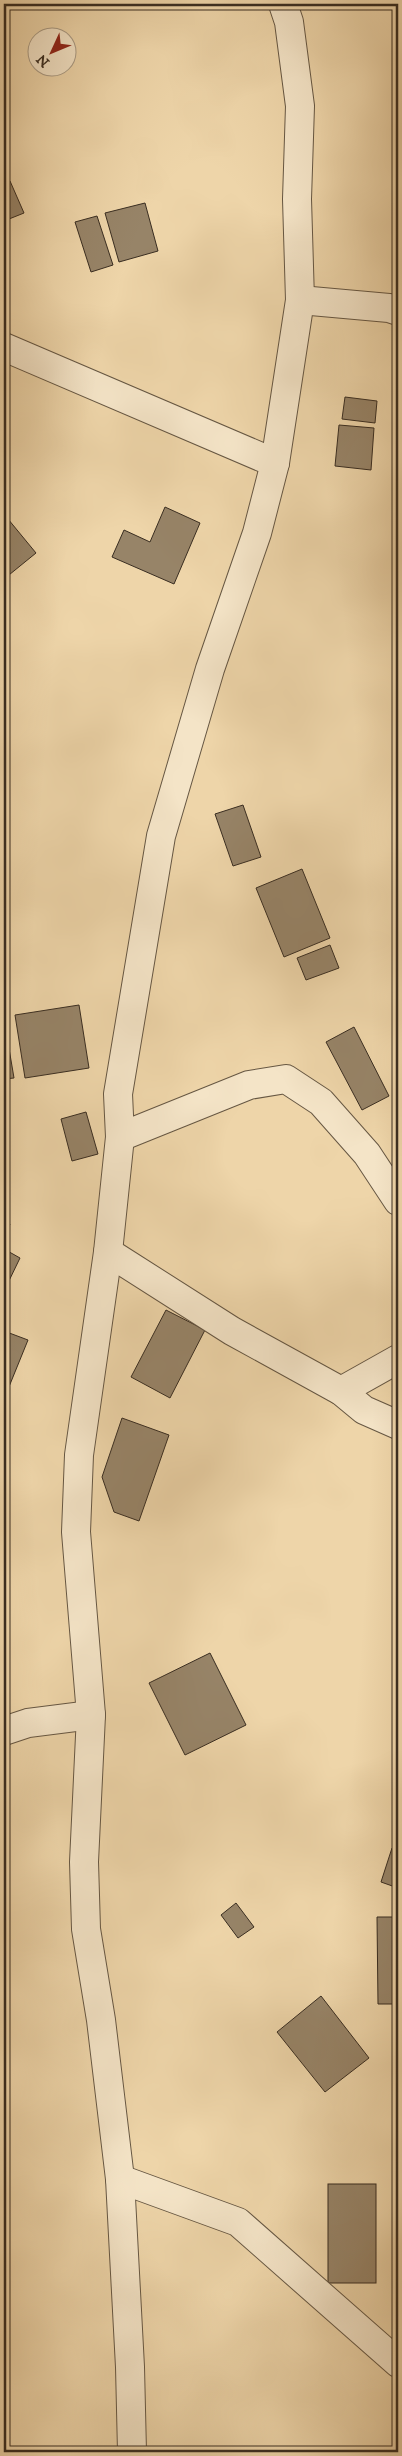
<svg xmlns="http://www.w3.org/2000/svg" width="402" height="2456" viewBox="0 0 402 2456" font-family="'IM FELL DW Pica',serif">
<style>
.building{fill:#978468;stroke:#392d21}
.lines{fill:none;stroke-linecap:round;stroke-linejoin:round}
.street-casing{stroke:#665743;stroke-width:30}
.street{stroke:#f4e4c7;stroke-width:28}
</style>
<rect width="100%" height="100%" fill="#eed5a9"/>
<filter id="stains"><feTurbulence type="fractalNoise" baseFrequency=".004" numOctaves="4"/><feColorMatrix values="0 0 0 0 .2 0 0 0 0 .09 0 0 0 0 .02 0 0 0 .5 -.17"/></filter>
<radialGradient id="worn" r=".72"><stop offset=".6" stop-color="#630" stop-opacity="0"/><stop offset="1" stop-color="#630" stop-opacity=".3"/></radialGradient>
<g class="building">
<path d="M10 181 24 213 4 221V184Z"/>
<path d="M145 203 158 251 119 262 105 213Z"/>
<path d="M97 216 113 265 91 272 75 222Z"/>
<path d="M345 397 377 401 375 423 342 419Z"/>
<path d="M339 425 374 428 371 470 335 466Z"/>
<path d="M165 507 200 523 174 584 112 557 124 530 150 542Z"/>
<path d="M8 519 36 553 4 579V522Z"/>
<path d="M243 805 261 857 233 866 215 814Z"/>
<path d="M302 869 330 938 284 957 256 888Z"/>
<path d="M330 945 339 968 306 980 297 958Z"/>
<path d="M79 1005 89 1068 25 1078 15 1015Z"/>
<path d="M4 1019 14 1078 4 1079Z"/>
<path d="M354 1027 389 1096 362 1110 326 1042Z"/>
<path d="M86 1112 98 1154 72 1161 61 1119Z"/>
<path d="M4 1221 10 1224 4 1237Z"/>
<path d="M4 1249 20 1258 5 1289 4 1288Z"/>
<path d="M166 1310 205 1330 170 1398 131 1377Z"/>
<path d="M4 1331 28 1340 4 1399Z"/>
<path d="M122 1418 169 1435 139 1521 114 1512 102 1477Z"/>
<path d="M210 1653 246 1725 185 1755 149 1683Z"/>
<path d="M392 1848 398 1850V1888L381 1882Z"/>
<path d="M236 1903 254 1927 238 1938 221 1915Z"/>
<path d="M377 1917H398V2004H378Z"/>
<path d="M321 1996 369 2058 325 2092 277 2032Z"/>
<rect x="328" y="2184" width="48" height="99"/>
</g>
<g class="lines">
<g class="street-casing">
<g id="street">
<path d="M300 300 389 308 398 311"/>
<path d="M4 347 275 463"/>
<path d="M120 1137 249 1085 286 1079 321 1102 367 1154 398 1201"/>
<path d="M108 1252 232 1331 341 1391 364 1410 398 1425"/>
<path d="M341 1391 398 1359"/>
<path d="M4 1731 28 1723 91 1715"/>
<path d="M120 2179 238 2222 398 2363"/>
<path d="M132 2452 130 2367 120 2179 101 2020 86 1929 84 1862 91 1715 76 1532 79 1455 108 1252 120 1137 118 1094 161 836 210 669 257 533 275 463 300 300 297 199 300 106 289 22 283 4"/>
</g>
</g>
<use href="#street" class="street"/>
</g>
<rect width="402" height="2456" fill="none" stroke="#eed5a9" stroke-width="20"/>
<rect x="5" y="5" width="392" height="2446" fill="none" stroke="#392d21" stroke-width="2.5"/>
<rect x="10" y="10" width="382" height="2436" fill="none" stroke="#392d21"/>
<g transform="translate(52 52) rotate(226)"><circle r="24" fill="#f4e4c7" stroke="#a99b85"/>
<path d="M0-4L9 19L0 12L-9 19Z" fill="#8f2418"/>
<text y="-8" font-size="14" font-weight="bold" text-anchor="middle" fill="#392d21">N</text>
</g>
<rect width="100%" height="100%" filter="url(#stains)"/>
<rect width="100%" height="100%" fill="url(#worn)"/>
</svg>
